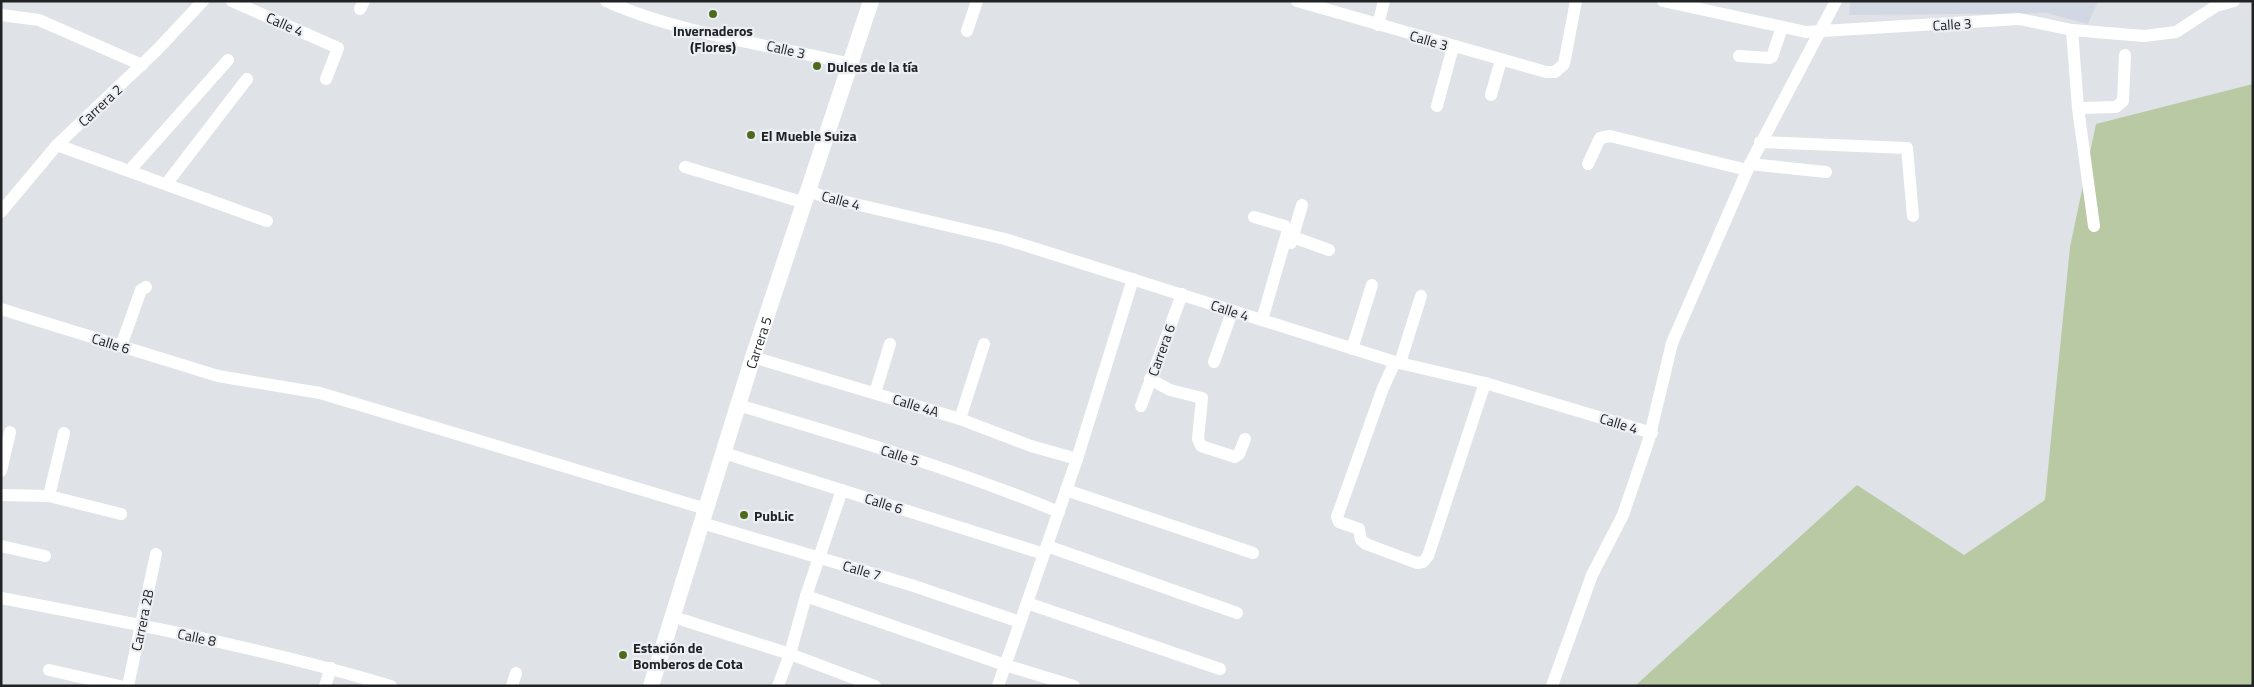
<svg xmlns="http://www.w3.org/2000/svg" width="2254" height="687" viewBox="0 0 2254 687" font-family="'Titillium Web',sans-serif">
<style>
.built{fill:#d1d8e3}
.green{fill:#b8c9a4}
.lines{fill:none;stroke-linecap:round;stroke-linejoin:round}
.minor{stroke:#fff;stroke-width:12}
.major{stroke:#fff;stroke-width:16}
.poi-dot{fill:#4d6a1e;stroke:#eceff4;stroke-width:2}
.labels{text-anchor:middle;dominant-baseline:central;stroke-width:4.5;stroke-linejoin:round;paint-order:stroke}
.street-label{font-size:14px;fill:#212224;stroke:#eceff4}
.poi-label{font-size:14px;font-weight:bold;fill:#212224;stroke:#eceff4;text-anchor:start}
</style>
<rect width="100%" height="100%" fill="#dfe2e7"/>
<path class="built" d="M1851 1H2098L2088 24 2047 13 1849 15Z"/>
<path class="green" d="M2253 84V686H1639L1637 684 1857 485 1964 555 2045 500 2070 247 2096 124Z"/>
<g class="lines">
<g class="minor">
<path d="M232 1 338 48 326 79"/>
<path d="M606 1C679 34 773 45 851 64"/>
<path d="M1297 1 1546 72H1555L1564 64 1576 1"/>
<path d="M1663 1 1806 32 2019 19 2072 30 2144 36 2176 32 2216 6 2234 1"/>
<path d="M360 9 364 1"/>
<path d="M1 15 39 20 142 65"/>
<path d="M1378 25 1384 1"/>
<path d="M2072 30 2078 108 2094 226"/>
<path d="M967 31 977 1"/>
<path d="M1739 56 1769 58 1772 57 1782 27"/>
<path d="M1491 95 1501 60"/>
<path d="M1437 106 1453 47"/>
<path d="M2078 108 2116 107 2123 101 2125 55"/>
<path d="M1760 142 1907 148 1913 216"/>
<path d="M57 145 267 221"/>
<path d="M1588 164 1600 138 1610 136 1747 170"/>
<path d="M1750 164 1826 172"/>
<path d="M685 167 805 203"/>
<path d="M130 170 228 60"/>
<path d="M167 183 247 79"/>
<path d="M809 191 825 197 1005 239 1395 362 1485 383 1652 433"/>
<path d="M1 212 57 145 157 50 203 1"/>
<path d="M1254 217 1285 226 1288 230 1262 320"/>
<path d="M1293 237 1329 250"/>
<path d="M1291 243 1302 205"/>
<path d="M1 309 218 376 320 393 706 509"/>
<path d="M121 346 141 290 146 287"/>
<path d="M1352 349 1372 285"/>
<path d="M753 357 960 419 1031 446 1077 459"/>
<path d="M1214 362 1232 312"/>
<path d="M1395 362 1383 388 1337 517 1339 522 1359 529 1361 540 1366 544 1417 563 1423 562 1428 556 1485 383"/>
<path d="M1400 363 1421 296"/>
<path d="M1150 379 1170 390 1202 398 1198 439 1201 446 1235 457 1239 454 1245 439"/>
<path d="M875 393 890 344"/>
<path d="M738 405C846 437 955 469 1059 512"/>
<path d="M1141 406 1182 294"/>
<path d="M960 419 984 344"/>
<path d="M724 453 1044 554"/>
<path d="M1 471 10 432"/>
<path d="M1066 490 1253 553"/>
<path d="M1 495 49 496 121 514"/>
<path d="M49 496 64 433"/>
<path d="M702 523 911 585 1020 622"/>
<path d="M1 546 45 556"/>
<path d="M1047 546 1237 613"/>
<path d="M806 596 1005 665 1074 686"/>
<path d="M1 598C132 623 263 648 391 686"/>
<path d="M1027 603 1220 669"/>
<path d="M683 620 790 654 875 686"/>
<path d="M49 670 120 686"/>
<path d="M128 686 156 554"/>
<path d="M325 686 331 668"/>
<path d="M512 686 516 673"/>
<path d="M778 686 790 654 806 596 842 490"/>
<path d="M998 686 1077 459 1133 279"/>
<path d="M1552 686 1592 575 1623 515 1649 439 1672 343 1750 164 1836 1"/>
</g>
<path class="major" id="s1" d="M651 686 753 357 871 1"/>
</g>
<g class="poi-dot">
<circle cx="713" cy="14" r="5"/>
<circle cx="817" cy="66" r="5"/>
<circle cx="751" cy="135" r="5"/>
<circle cx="744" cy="515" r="5"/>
<circle cx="623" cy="655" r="5"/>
</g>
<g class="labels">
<g class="street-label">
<text transform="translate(285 24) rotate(24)">Calle 4</text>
<text transform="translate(1952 24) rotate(-4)">Calle 3</text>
<text transform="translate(1429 40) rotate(16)">Calle 3</text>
<text transform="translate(786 49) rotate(13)">Calle 3</text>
<text transform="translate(100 105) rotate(-43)">Carrera 2</text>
<text transform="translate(841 200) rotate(15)">Calle 4</text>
<text transform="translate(1230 310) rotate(18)">Calle 4</text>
<text transform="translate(111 343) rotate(17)">Calle 6</text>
<text stroke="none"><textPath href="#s1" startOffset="360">Carrera 5</textPath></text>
<text transform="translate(1161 350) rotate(-70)">Carrera 6</text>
<text transform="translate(916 405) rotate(17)">Calle 4A</text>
<text transform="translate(1619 423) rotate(17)">Calle 4</text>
<text transform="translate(900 455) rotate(18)">Calle 5</text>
<text transform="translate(884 503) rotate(17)">Calle 6</text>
<text transform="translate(862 570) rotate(16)">Calle 7</text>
<text transform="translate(142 620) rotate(-78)">Carrera 2B</text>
<text transform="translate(197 637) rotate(12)">Calle 8</text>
</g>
<g class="poi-label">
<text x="713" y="30" text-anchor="middle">Invernaderos<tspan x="713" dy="16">(Flores)</tspan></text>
<text x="827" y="66">Dulces de la tía</text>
<text x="761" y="135">El Mueble Suiza</text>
<text x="754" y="515">PubLic</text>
<text x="633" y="647">Estación de<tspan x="633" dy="16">Bomberos de Cota</tspan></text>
</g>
</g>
<rect width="2254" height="687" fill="none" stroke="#212224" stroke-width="5"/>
</svg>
